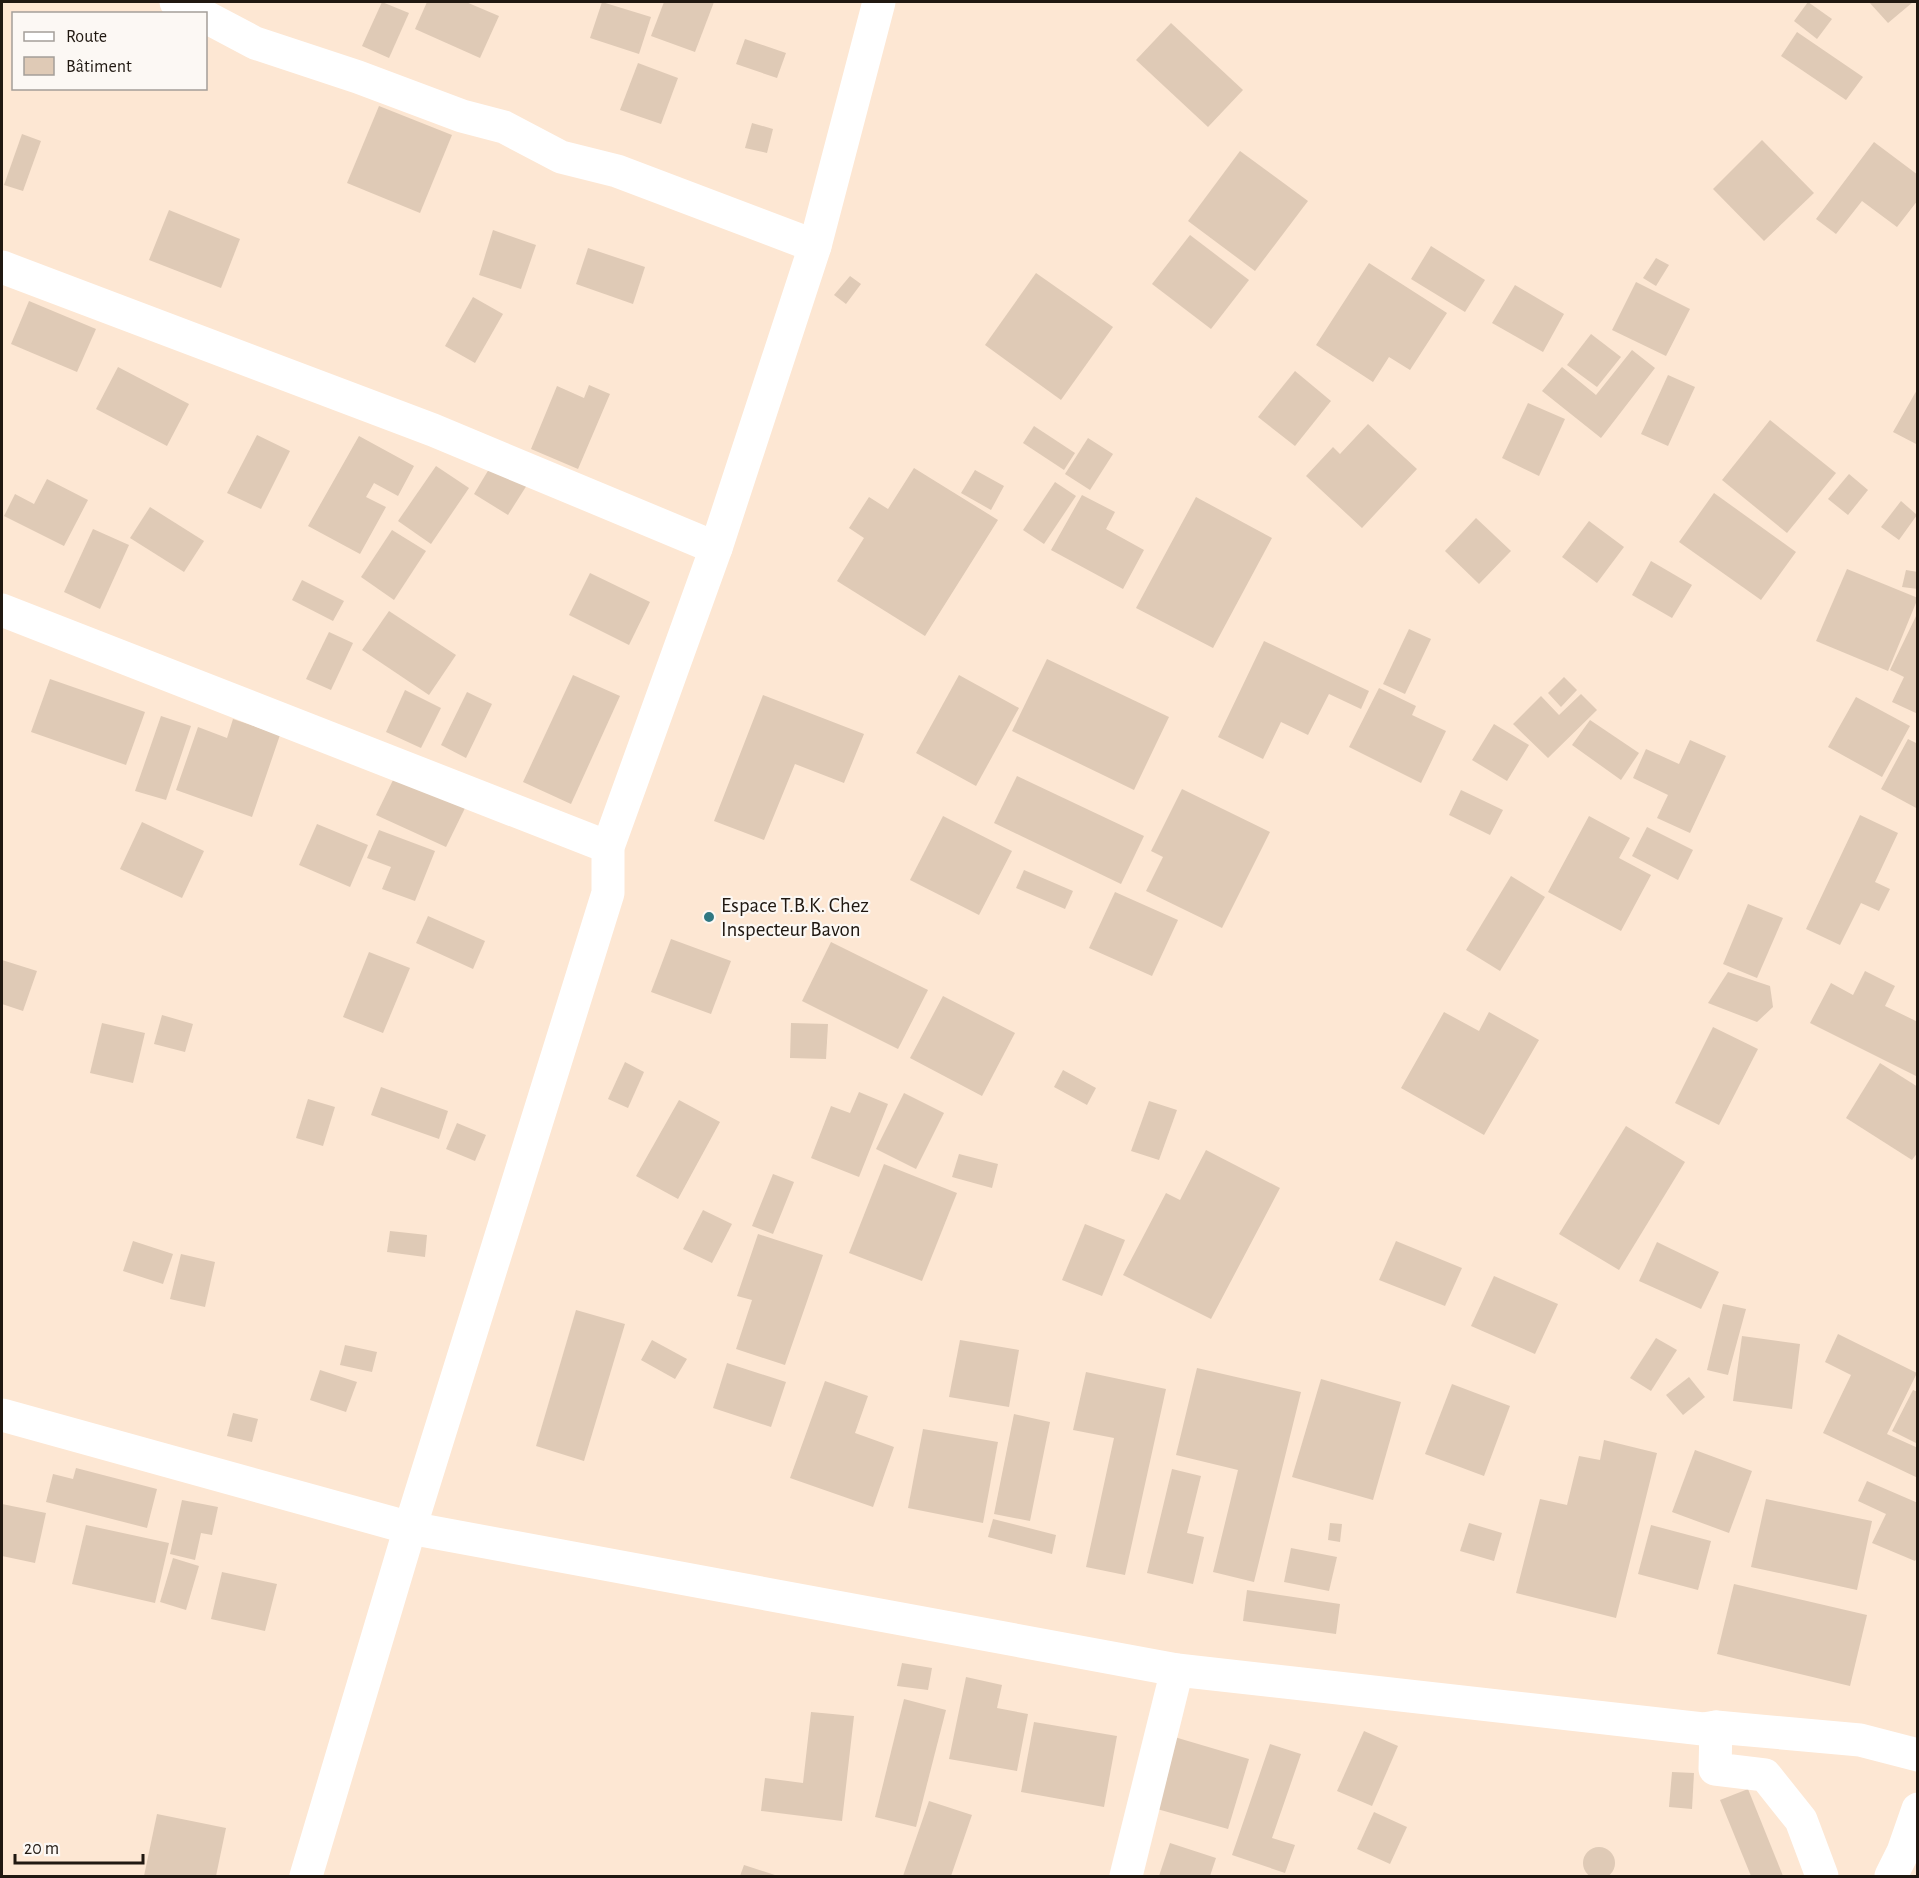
<svg xmlns="http://www.w3.org/2000/svg" width="1919" height="1878" viewBox="0 0 1919 1878" font-family="'Alegreya Sans',sans-serif">
<style>
.building{fill:#dfcab6}
.lines{fill:none;stroke-linecap:round;stroke-linejoin:round}
.street{stroke:#fff;stroke-width:33}
.highway{stroke:#fff;stroke-width:33}
.poi-dot{fill:#307882;stroke:#fcf8f4;stroke-width:2}
.labels{text-anchor:middle;dominant-baseline:central;stroke-width:4.5;stroke-linejoin:round;paint-order:stroke}
.poi-label{font-size:21px;fill:#201811;stroke:#fcf8f4;text-anchor:start}
</style>
<rect width="100%" height="100%" fill="#fde7d3"/>
<g class="building">
<path d="M382 2 409 13 389 58 362 46Z"/>
<path d="M427 2H466L499 16 480 58 415 29Z"/>
<path d="M602 2 651 17 639 54 590 38Z"/>
<path d="M664 2H714L695 52 651 36Z"/>
<path d="M1808 2 1832 19 1817 39 1794 21Z"/>
<path d="M1869 2H1913L1888 23Z"/>
<path d="M1171 23 1243 90 1208 127 1136 60Z"/>
<path d="M1797 32 1863 77 1846 100 1781 56Z"/>
<path d="M745 39 786 53 777 78 736 64Z"/>
<path d="M638 63 678 78 661 124 620 110Z"/>
<path d="M379 106 452 135 420 213 347 183Z"/>
<path d="M752 123 773 129 767 153 745 148Z"/>
<path d="M22 134 41 141 23 191 4 185Z"/>
<path d="M1762 140 1814 193 1764 241 1713 189Z"/>
<path d="M1874 142 1918 175V200L1897 227 1862 201 1836 234 1816 219Z"/>
<path d="M1240 151 1308 201 1255 271 1188 221Z"/>
<path d="M169 210 240 239 221 288 149 260Z"/>
<path d="M493 230 536 245 521 289 479 275Z"/>
<path d="M1190 235 1249 280 1211 329 1152 284Z"/>
<path d="M1431 246 1485 280 1465 312 1411 279Z"/>
<path d="M588 248 645 267 633 304 576 284Z"/>
<path d="M1656 258 1669 265 1656 286 1643 278Z"/>
<path d="M1369 263 1447 313 1410 370 1389 357 1373 382 1316 345Z"/>
<path d="M1036 273 1113 327 1061 400 985 345Z"/>
<path d="M850 276 861 284 846 304 834 295Z"/>
<path d="M1636 282 1690 309 1666 356 1612 330Z"/>
<path d="M1515 285 1564 314 1543 352 1492 323Z"/>
<path d="M473 297 503 314 475 363 445 346Z"/>
<path d="M29 301 96 329 77 372 11 344Z"/>
<path d="M1591 334 1621 357 1597 387 1567 365Z"/>
<path d="M1632 350 1655 368 1601 438 1542 391 1562 367 1596 395Z"/>
<path d="M118 367 189 404 167 446 96 409Z"/>
<path d="M1295 371 1331 401 1295 446 1258 417Z"/>
<path d="M1668 375 1695 387 1668 446 1641 434Z"/>
<path d="M589 385 610 394 578 469 531 449 557 386 584 398Z"/>
<path d="M1918 388V445L1893 432Z"/>
<path d="M1528 403 1565 419 1539 476 1502 458Z"/>
<path d="M1770 420 1836 473 1787 533 1722 480Z"/>
<path d="M1368 424 1417 469 1362 528 1306 476 1333 447 1340 454Z"/>
<path d="M1034 426 1075 453 1064 470 1023 443Z"/>
<path d="M257 435 290 451 261 509 227 493Z"/>
<path d="M359 436 414 466 398 496 374 483 366 497 386 507 360 554 308 526Z"/>
<path d="M1088 438 1113 454 1090 490 1065 474Z"/>
<path d="M492 464 527 485 508 515 474 494Z"/>
<path d="M436 466 469 488 431 544 398 521Z"/>
<path d="M914 468 998 520 925 636 837 581 864 538 849 528 869 497 888 509Z"/>
<path d="M975 470 1004 486 991 510 961 493Z"/>
<path d="M1849 474 1868 490 1848 515 1828 499Z"/>
<path d="M47 479 88 500 64 546 4 516 15 494 34 504Z"/>
<path d="M1055 482 1076 496 1044 544 1023 530Z"/>
<path d="M1714 493 1796 552 1761 600 1679 542Z"/>
<path d="M1082 495 1115 512 1106 529 1144 550 1123 589 1051 550Z"/>
<path d="M1196 497 1272 538 1213 648 1136 608Z"/>
<path d="M1901 501 1917 515 1899 540 1881 527Z"/>
<path d="M150 507 204 541 184 572 130 538Z"/>
<path d="M1476 518 1511 551 1479 584 1445 551Z"/>
<path d="M1589 521 1624 547 1597 583 1562 557Z"/>
<path d="M93 529 129 545 100 609 64 592Z"/>
<path d="M392 530 426 551 394 600 361 577Z"/>
<path d="M1651 561 1692 585 1672 618 1632 595Z"/>
<path d="M1847 569 1918 598 1888 671 1816 641Z"/>
<path d="M1906 570 1918 572V589L1902 587Z"/>
<path d="M590 573 650 602 629 645 569 615Z"/>
<path d="M302 580 344 601 333 621 292 600Z"/>
<path d="M389 611 456 655 429 695 362 650Z"/>
<path d="M1918 612V714L1892 702 1904 677 1890 670Z"/>
<path d="M1409 629 1431 639 1405 694 1383 684Z"/>
<path d="M329 632 353 643 331 690 306 679Z"/>
<path d="M1264 641 1369 691 1361 709 1329 694 1308 735 1281 722 1263 759 1218 737Z"/>
<path d="M1047 659 1169 717 1134 790 1012 731Z"/>
<path d="M573 675 620 696 571 804 523 782Z"/>
<path d="M959 675 1019 708 976 786 916 753Z"/>
<path d="M1564 677 1577 690 1561 707 1548 693Z"/>
<path d="M50 679 145 712 126 765 31 732Z"/>
<path d="M1379 688 1416 706 1412 715 1446 731 1421 783 1349 747Z"/>
<path d="M405 690 441 708 421 748 386 732Z"/>
<path d="M467 692 492 704 466 758 441 745Z"/>
<path d="M1581 694 1597 710 1548 758 1513 724 1541 696 1559 715Z"/>
<path d="M763 695 864 734 844 783 795 764 764 840 714 821Z"/>
<path d="M1856 697 1910 726 1882 777 1828 747Z"/>
<path d="M161 716 191 726 166 800 135 791Z"/>
<path d="M233 719 280 735 252 817 176 790 198 727 227 738Z"/>
<path d="M1590 720 1639 753 1621 780 1572 745Z"/>
<path d="M1494 724 1529 745 1507 781 1472 760Z"/>
<path d="M1908 739 1918 744V809L1881 789Z"/>
<path d="M1690 740 1726 756 1690 833 1657 818 1668 795 1633 778 1646 749 1679 764Z"/>
<path d="M395 776 465 808 446 847 376 815Z"/>
<path d="M1017 776 1144 836 1121 884 994 823Z"/>
<path d="M1182 789 1270 832 1222 928 1146 891 1163 857 1151 851Z"/>
<path d="M1461 790 1503 810 1490 835 1449 815Z"/>
<path d="M1860 815 1898 833 1875 882 1890 889 1879 911 1861 903 1840 945 1806 929Z"/>
<path d="M943 816 1012 851 979 915 910 880Z"/>
<path d="M1589 816 1630 838 1619 858 1651 875 1621 931 1548 892Z"/>
<path d="M142 822 204 851 182 898 120 869Z"/>
<path d="M317 824 368 845 350 887 299 865Z"/>
<path d="M1647 827 1693 850 1678 880 1632 856Z"/>
<path d="M379 830 435 851 415 901 382 889 391 867 367 858Z"/>
<path d="M1024 870 1073 891 1065 909 1016 888Z"/>
<path d="M1511 876 1545 897 1500 971 1466 950Z"/>
<path d="M1115 892 1178 920 1152 976 1089 948Z"/>
<path d="M1748 904 1783 918 1757 978 1723 964Z"/>
<path d="M428 916 485 941 473 969 416 943Z"/>
<path d="M671 939 731 961 711 1014 651 992Z"/>
<path d="M831 942 928 990 898 1049 802 1001Z"/>
<path d="M369 952 410 968 383 1033 343 1017Z"/>
<path d="M2 960 37 971 23 1011 2 1004Z"/>
<path d="M1865 971 1895 986 1885 1006 1918 1022V1077L1810 1023 1831 983 1853 995Z"/>
<path d="M1728 972 1770 986 1773 1007 1757 1022 1708 1003Z"/>
<path d="M943 996 1015 1033 982 1096 910 1058Z"/>
<path d="M1444 1012 1479 1031 1489 1012 1539 1040 1484 1135 1401 1088Z"/>
<path d="M162 1015 193 1024 185 1052 154 1044Z"/>
<path d="M102 1023 145 1033 133 1083 90 1073Z"/>
<path d="M791 1023 828 1024 826 1059 790 1058Z"/>
<path d="M1713 1027 1758 1049 1719 1125 1675 1103Z"/>
<path d="M625 1062 644 1072 628 1108 608 1099Z"/>
<path d="M1880 1063 1918 1087V1152L1912 1160 1846 1118Z"/>
<path d="M1063 1070 1096 1088 1087 1105 1054 1087Z"/>
<path d="M381 1087 448 1111 439 1139 371 1115Z"/>
<path d="M859 1092 888 1104 859 1177 811 1158 831 1106 850 1113Z"/>
<path d="M904 1093 944 1113 916 1169 876 1149Z"/>
<path d="M308 1099 335 1107 323 1146 296 1138Z"/>
<path d="M679 1100 720 1122 678 1199 636 1176Z"/>
<path d="M1149 1101 1177 1110 1159 1160 1131 1151Z"/>
<path d="M457 1123 486 1135 475 1161 446 1149Z"/>
<path d="M1626 1126 1685 1162 1619 1270 1559 1234Z"/>
<path d="M1206 1150 1280 1188 1211 1319 1123 1275 1166 1193 1180 1200Z"/>
<path d="M959 1154 998 1164 992 1188 952 1177Z"/>
<path d="M884 1164 957 1193 922 1281 849 1253Z"/>
<path d="M773 1174 794 1182 773 1234 752 1226Z"/>
<path d="M703 1210 732 1224 712 1263 683 1249Z"/>
<path d="M1085 1224 1125 1240 1102 1296 1062 1280Z"/>
<path d="M390 1231 427 1235 425 1257 387 1252Z"/>
<path d="M758 1234 823 1255 785 1365 736 1349 752 1300 737 1296Z"/>
<path d="M133 1241 173 1254 163 1284 123 1271Z"/>
<path d="M1396 1241 1462 1268 1445 1306 1379 1280Z"/>
<path d="M1657 1242 1719 1272 1701 1309 1639 1281Z"/>
<path d="M181 1254 215 1262 205 1307 170 1299Z"/>
<path d="M1494 1276 1558 1304 1535 1354 1471 1326Z"/>
<path d="M1723 1304 1746 1309 1728 1375 1707 1370Z"/>
<path d="M576 1310 625 1324 584 1461 536 1446Z"/>
<path d="M1838 1334 1917 1373 1887 1434 1918 1448V1478L1823 1433 1851 1375 1825 1362Z"/>
<path d="M1742 1336 1800 1344 1792 1409 1733 1401Z"/>
<path d="M1656 1338 1677 1350 1651 1391 1630 1378Z"/>
<path d="M652 1340 687 1359 675 1379 641 1360Z"/>
<path d="M960 1340 1019 1350 1009 1407 949 1397Z"/>
<path d="M345 1345 377 1352 372 1372 340 1365Z"/>
<path d="M727 1363 786 1382 771 1427 713 1408Z"/>
<path d="M1197 1368 1301 1392 1254 1582 1213 1572 1238 1470 1176 1455Z"/>
<path d="M320 1370 357 1382 346 1412 310 1400Z"/>
<path d="M1086 1372 1166 1389 1125 1575 1086 1567 1114 1438 1073 1430Z"/>
<path d="M1689 1377 1705 1397 1683 1415 1666 1395Z"/>
<path d="M1321 1379 1401 1402 1373 1500 1292 1477Z"/>
<path d="M825 1381 868 1396 855 1433 894 1447 873 1507 790 1478Z"/>
<path d="M1452 1384 1510 1406 1484 1476 1425 1454Z"/>
<path d="M1913 1390 1918 1392V1444L1892 1431Z"/>
<path d="M233 1413 258 1419 252 1442 227 1436Z"/>
<path d="M1014 1414 1050 1422 1030 1521 994 1514Z"/>
<path d="M923 1429 998 1442 983 1523 908 1508Z"/>
<path d="M1604 1440 1657 1453 1616 1618 1516 1593 1540 1499 1567 1505 1579 1456 1600 1460Z"/>
<path d="M1695 1450 1752 1471 1729 1533 1672 1512Z"/>
<path d="M76 1468 157 1489 147 1528 46 1502 53 1474 73 1479Z"/>
<path d="M1172 1469 1201 1476 1187 1533 1204 1537 1193 1584 1147 1573Z"/>
<path d="M1867 1481 1918 1503V1556L1915 1561 1872 1543 1886 1514 1858 1501Z"/>
<path d="M1766 1499 1872 1521 1857 1590 1751 1567Z"/>
<path d="M182 1500 218 1507 212 1535 201 1533 195 1560 170 1554Z"/>
<path d="M2 1504 46 1513 35 1563 2 1556Z"/>
<path d="M993 1519 1056 1535 1052 1554 988 1537Z"/>
<path d="M1330 1523 1342 1524 1340 1542 1328 1540Z"/>
<path d="M1469 1523 1502 1533 1494 1561 1460 1551Z"/>
<path d="M86 1525 169 1543 155 1603 72 1584Z"/>
<path d="M1651 1525 1711 1541 1698 1590 1638 1574Z"/>
<path d="M1291 1548 1337 1557 1329 1591 1284 1582Z"/>
<path d="M173 1558 199 1566 186 1610 160 1602Z"/>
<path d="M222 1572 277 1584 265 1631 211 1619Z"/>
<path d="M1734 1584 1867 1615 1850 1686 1717 1654Z"/>
<path d="M1247 1590 1340 1604 1336 1634 1243 1621Z"/>
<path d="M902 1663 932 1668 928 1690 897 1686Z"/>
<path d="M966 1677 1002 1685 997 1708 1028 1714 1017 1771 949 1759Z"/>
<path d="M904 1699 946 1710 916 1827 875 1817Z"/>
<path d="M811 1712 854 1716 842 1821 761 1811 765 1778 803 1783Z"/>
<path d="M1034 1722 1117 1736 1104 1807 1021 1792Z"/>
<path d="M1364 1731 1398 1746 1372 1806 1337 1791Z"/>
<path d="M1171 1736 1249 1759 1228 1829 1150 1807Z"/>
<path d="M1270 1744 1301 1754 1272 1838 1295 1845 1285 1873 1232 1855Z"/>
<path d="M1672 1772 1694 1773 1692 1809 1669 1807Z"/>
<path d="M1748 1789 1783 1876H1751L1720 1800Z"/>
<path d="M929 1801 972 1815 951 1876H903Z"/>
<path d="M1374 1812 1407 1827 1390 1864 1357 1849Z"/>
<path d="M157 1814 226 1828 216 1876H144Z"/>
<path d="M1170 1843 1216 1858 1210 1876H1159Z"/>
<circle cx="1599" cy="1863" r="16"/>
<path d="M744 1865 778 1876H740Z"/>
</g>
<g class="lines">
<g class="street">
<path d="M176 2 199 14"/>
<path d="M206 17 255 43 358 77 462 116 504 127 561 157 617 171 815 246"/>
<path d="M2 267 433 430 716 548"/>
<path d="M2 610 608 847"/>
<path d="M2 1415 410 1528 1177 1670 1703 1729 1716 1727 1860 1740 1918 1755"/>
<path d="M1716 1727 1715 1769 1765 1775 1801 1820 1822 1876"/>
<path d="M1126 1876 1177 1670"/>
<path d="M1891 1876 1903 1852 1918 1809"/>
</g>
<path class="highway" d="M306 1876 410 1528 608 893V847L716 548 815 246 879 2"/>
</g>
<circle class="poi-dot" cx="709" cy="917" r="6"/>
<g class="labels">
<g class="poi-label">
<text x="721" y="905">Espace T.B.K. Chez<tspan x="721" dy="24">Inspecteur Bavon</tspan></text>
</g>
</g>
<rect width="1919" height="1878" fill="none" stroke="#201811" stroke-width="6"/>
<rect x="12" y="12" width="195" height="78" fill="#fcf8f4" stroke="#a49e99" stroke-width="1.5"/>
<rect x="24" y="32" width="30" height="9" fill="#ffffff" stroke="#a49e99" stroke-width="1.5"/>
<text x="66" y="42" font-size="18" fill="#201811">Route</text>
<rect x="24" y="57" width="30" height="18" fill="#dfcab6" stroke="#a49e99" stroke-width="1.5"/>
<text x="66" y="72" font-size="18" fill="#201811">Bâtiment</text>
<path d="M15 1854v9h128v-9" fill="none" stroke="#201811" stroke-width="3"/>
<text x="24" y="1854" font-size="18" fill="#201811" stroke="#fcf8f4" stroke-width="4.5" paint-order="stroke">20 m</text>
</svg>
